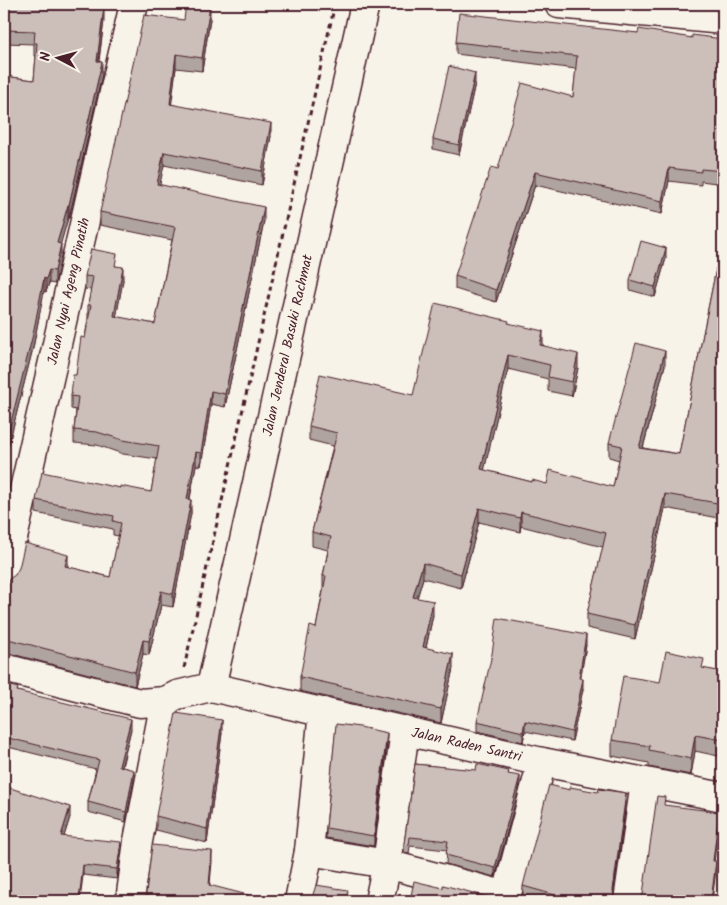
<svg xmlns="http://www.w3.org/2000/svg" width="727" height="905" viewBox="0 0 727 905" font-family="Kalam,sans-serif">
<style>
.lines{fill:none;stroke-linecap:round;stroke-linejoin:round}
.minor-casing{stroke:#4a1f2b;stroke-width:31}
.major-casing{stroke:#4a1f2b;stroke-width:31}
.path{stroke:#4a1f2b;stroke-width:3;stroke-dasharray:5 4;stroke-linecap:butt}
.minor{stroke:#f7f3e8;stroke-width:28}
.major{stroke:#f7f3e8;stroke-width:28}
.wall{fill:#afa49f;stroke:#4a1f2b}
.shaded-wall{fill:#8f8682;stroke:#4a1f2b}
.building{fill:#ccbfb9;stroke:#4a1f2b}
.labels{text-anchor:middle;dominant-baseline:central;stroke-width:4;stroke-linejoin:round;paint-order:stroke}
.street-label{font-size:14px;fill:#4a1f2b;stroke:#f7f3e8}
</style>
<rect width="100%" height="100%" fill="#f7f3e8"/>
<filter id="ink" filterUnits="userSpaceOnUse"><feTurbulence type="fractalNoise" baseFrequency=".02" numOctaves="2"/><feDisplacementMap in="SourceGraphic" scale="10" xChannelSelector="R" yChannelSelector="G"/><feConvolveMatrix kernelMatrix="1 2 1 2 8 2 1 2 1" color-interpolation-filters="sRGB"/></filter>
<g filter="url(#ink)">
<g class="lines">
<g class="minor-casing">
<g id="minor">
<path d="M559 4 723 20"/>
<path id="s1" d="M211 687 542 762 723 797"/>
<path d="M309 851 387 864 507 896"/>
<path d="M130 901 138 841 165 701"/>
<path d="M299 901 309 851 323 712"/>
<path d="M379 901 387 864 405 730"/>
<path d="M505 901 542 762"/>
<path d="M628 901 645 782"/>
</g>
</g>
<g class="major-casing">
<g id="major">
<path id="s2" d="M4 578 134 4"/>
<path id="s3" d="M4 668 140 703 165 701 177 695 211 687 365 4"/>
</g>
</g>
<path class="path" d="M184 668 335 4"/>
<use href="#minor" class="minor"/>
<use href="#major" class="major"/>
</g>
<g class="wall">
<path d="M4 4 104 20 99 61 102 75 69 218H68L60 244 61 257 55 284 49 283 46 292 44 291 33 348 4 463V76L34 80 36 56H34V44L4 43Z"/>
<path d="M210 19 202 71 176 68 171 104 271 136 262 185 164 165 159 185 264 221 225 407 211 404 201 466 196 465 190 499 191 513 173 607 161 605 149 655 143 654 135 686 8 653H4V599L68 567 110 577 119 536 113 535V529L36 513V500L120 488 151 492 157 459 123 454 97 445 74 443V430L76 410 71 409V396L85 338 88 318V305L91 290 85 289V276L117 266 123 280 116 317 155 324 172 240 100 225V212L184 20Z"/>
<path d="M638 33 692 38 723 39V184L701 181V185L669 181 662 214 535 185 496 302 455 289V276L498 169 573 97 576 69 456 54V42Z"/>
<path d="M475 83 459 155 433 149V139Z"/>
<path d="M723 234V519L665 508 635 639 587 628V614L603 547 521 526 520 532 479 522 461 588 423 578 417 598 433 615 426 648 453 668 441 723 300 691V677L316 628 323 590V576L328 550 312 546V532L333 446 309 440V426L413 395 509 323 578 368 572 396 548 391V379L508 369 484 470 532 482 547 484 613 487 619 460 609 457V443L665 365 643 448 679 454Z"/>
<path d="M666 258 655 297 630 290V280Z"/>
<path d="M586 645 580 679 583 689 572 741 525 731 523 742 477 731V721Z"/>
<path d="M704 669 723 672V757L695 751 691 775 649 767V763L612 756V740L660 682Z"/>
<path d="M4 684 18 691 131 729 122 767 134 780 126 822 88 812V802L96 769 4 746Z"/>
<path d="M222 733 207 843 156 830V816Z"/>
<path d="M387 743 374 846 326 838V828Z"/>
<path d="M415 764 509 774 520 785 495 877 446 864 447 850 410 846 409 854 404 852V844Z"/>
<path d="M626 803 613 894 614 898 617 901H544L523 895V886Z"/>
<path d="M70 817 64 836 121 852 117 879 83 875 4 901Z"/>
</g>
<g class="shaded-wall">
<path d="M210 5V19L202 71V58Z"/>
<path d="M104 7V20L97 74V61Z"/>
<path d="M176 54V68L170 117V104Z"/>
<path d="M102 62V75L69 218V205Z"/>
<path d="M475 73V83L459 155V145Z"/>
<path d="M271 123V136L262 185V171Z"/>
<path d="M164 152V165L157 198V184Z"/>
<path d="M669 168V181L662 214V201Z"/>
<path d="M535 172V185L496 302V290Z"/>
<path d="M68 205V218L57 257V243Z"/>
<path d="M264 207V221L225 407V394Z"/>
<path d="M61 244V257L55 284V271Z"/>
<path d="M666 248V258L655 297V287Z"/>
<path d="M123 267V280L114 330V316Z"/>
<path d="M49 270V283L46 292V279Z"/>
<path d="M44 278V291L33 348 4 463V450Z"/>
<path d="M543 331V345L540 359V345Z"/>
<path d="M665 351V365L639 462V448Z"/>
<path d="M578 354V368L572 396V382Z"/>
<path d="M508 355V369L481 484V469Z"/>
<path d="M211 391V404L201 466V453Z"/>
<path d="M196 452V465L187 512V499Z"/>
<path d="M665 494V508L635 639V625Z"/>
<path d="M191 500V513L173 607V594Z"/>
<path d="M479 508V522L461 588V574Z"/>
<path d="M521 512V526L520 532V518Z"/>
<path d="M68 555V569L65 566Z"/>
<path d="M423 563V578L413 611V597Z"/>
<path d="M161 591V605L149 655V641Z"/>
<path d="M433 601V615L423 661V647Z"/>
<path d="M586 635V645L579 688V678Z"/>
<path d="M143 640V654L135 686V672Z"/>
<path d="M453 654V668L441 723V709Z"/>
<path d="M583 679V689L572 741V732Z"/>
<path d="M131 719V729L119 776V766Z"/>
<path d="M222 720V733L207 843V829Z"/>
<path d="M525 721V731L523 742V732Z"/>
<path d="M387 733V743L374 846V836Z"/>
<path d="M695 735V751L691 775V759Z"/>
<path d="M134 770V780L126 822V812Z"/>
<path d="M520 776V785L495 877V868Z"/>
<path d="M626 793V803L613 899V890Z"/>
<path d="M70 807V817L61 846V836Z"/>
<path d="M719 812V821L713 871V861Z"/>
<path d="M121 842V852L117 879V869Z"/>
<path d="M212 851V862L209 895V885Z"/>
<path d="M716 861V871L712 901H711Z"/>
<path d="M83 865V875L80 901H79Z"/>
</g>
<g class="building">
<path d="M4 4H75L104 7 97 61 102 62 69 205H68L57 243 61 244 55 271 49 270 46 279 44 278 33 334 4 450V76L34 80 37 43H34L35 31 4 30Z"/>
<path d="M186 4H200L210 5 202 58 176 54 170 104 271 123 262 171 164 152 157 184 264 207 225 394 211 391 201 453 196 452 187 499 191 500 173 594 161 591 149 641 143 640 135 672 8 639 4 640V599L9 579 15 575 19 568 25 543 68 555 65 566 110 577 121 523 113 521 114 516 36 500 42 472 120 488V486L151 492 159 446 123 440 97 432 74 430 78 397 71 396 73 375H76L81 337 85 338 91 305H88L93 277 85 276 91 249 117 254 115 266 123 267 114 316 155 324 175 227 100 212 144 15 184 20Z"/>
<path d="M459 13 638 33 639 29 692 38V35L723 39V171L701 169V172L669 168 662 201 535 172 496 290 455 276 491 167 498 169 522 83 573 97 577 56 456 42Z"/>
<path d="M449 66 475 73 459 145 433 139Z"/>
<path d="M723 234V504L665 494 635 625 587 614 606 533 521 512 520 518 479 508 461 574 423 563 413 597 433 601 423 647 453 654 441 709 300 677 310 626 316 628 326 576H323L331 537 312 532 337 433 309 426 320 374 413 395 435 303 509 321 508 323 543 331 540 345 578 354 572 382 548 377 550 365 508 355 481 469 532 482V480L547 484 550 470 613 487 622 446 609 443 636 343 665 351 639 448 679 454Z"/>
<path d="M641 241 666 248 655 287 630 280Z"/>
<path d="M497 618 586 635 579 678 583 679 572 732 525 721 523 732 477 721 492 654Z"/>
<path d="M666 651 704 659 702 668 723 672V740L695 735 691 759 649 750 650 746 612 740 623 676 660 682Z"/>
<path d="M4 684 18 688 17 691 131 719 119 766 134 770 126 812 88 802 99 760 4 737Z"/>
<path d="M176 713 222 720 207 829 156 816Z"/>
<path d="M336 724 360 727 387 733 374 836 326 828Z"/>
<path d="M415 764 476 770 477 764 509 771 508 774 520 776 495 868 446 855 448 841 410 837 409 845 404 844Z"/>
<path d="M549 785 570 790V787L598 792 599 789 626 793 613 890 614 898 617 901H576L523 886Z"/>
<path d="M4 786 70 807 61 836 121 842 117 869 83 865 79 901H4Z"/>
<path d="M657 796 665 797 664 805 719 812 713 861H716L711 901H640L643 894Z"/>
<path d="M152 845 212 851 209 885 271 901H145Z"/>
<path d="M414 881 443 888V885L492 898 491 901H410Z"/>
<path d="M316 885 348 890 346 901H311Z"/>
</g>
</g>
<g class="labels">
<g class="street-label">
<text stroke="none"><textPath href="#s2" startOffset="294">Jalan Nyai Ageng Pinatih</textPath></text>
<text stroke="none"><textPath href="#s3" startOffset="564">Jalan Jenderal Basuki Rachmat</textPath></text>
<text stroke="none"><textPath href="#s1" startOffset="262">Jalan Raden Santri</textPath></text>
</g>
</g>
<rect width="727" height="905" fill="none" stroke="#f7f3e8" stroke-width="20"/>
<rect x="10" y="10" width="707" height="885" fill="none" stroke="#4a1f2b" stroke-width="2" filter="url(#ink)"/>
<g transform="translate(58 58) rotate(276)" stroke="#f7f3e8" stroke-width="4" paint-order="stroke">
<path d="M0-4L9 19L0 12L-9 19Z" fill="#4a1f2b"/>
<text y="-8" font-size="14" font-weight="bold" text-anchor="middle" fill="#4a1f2b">N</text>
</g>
</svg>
